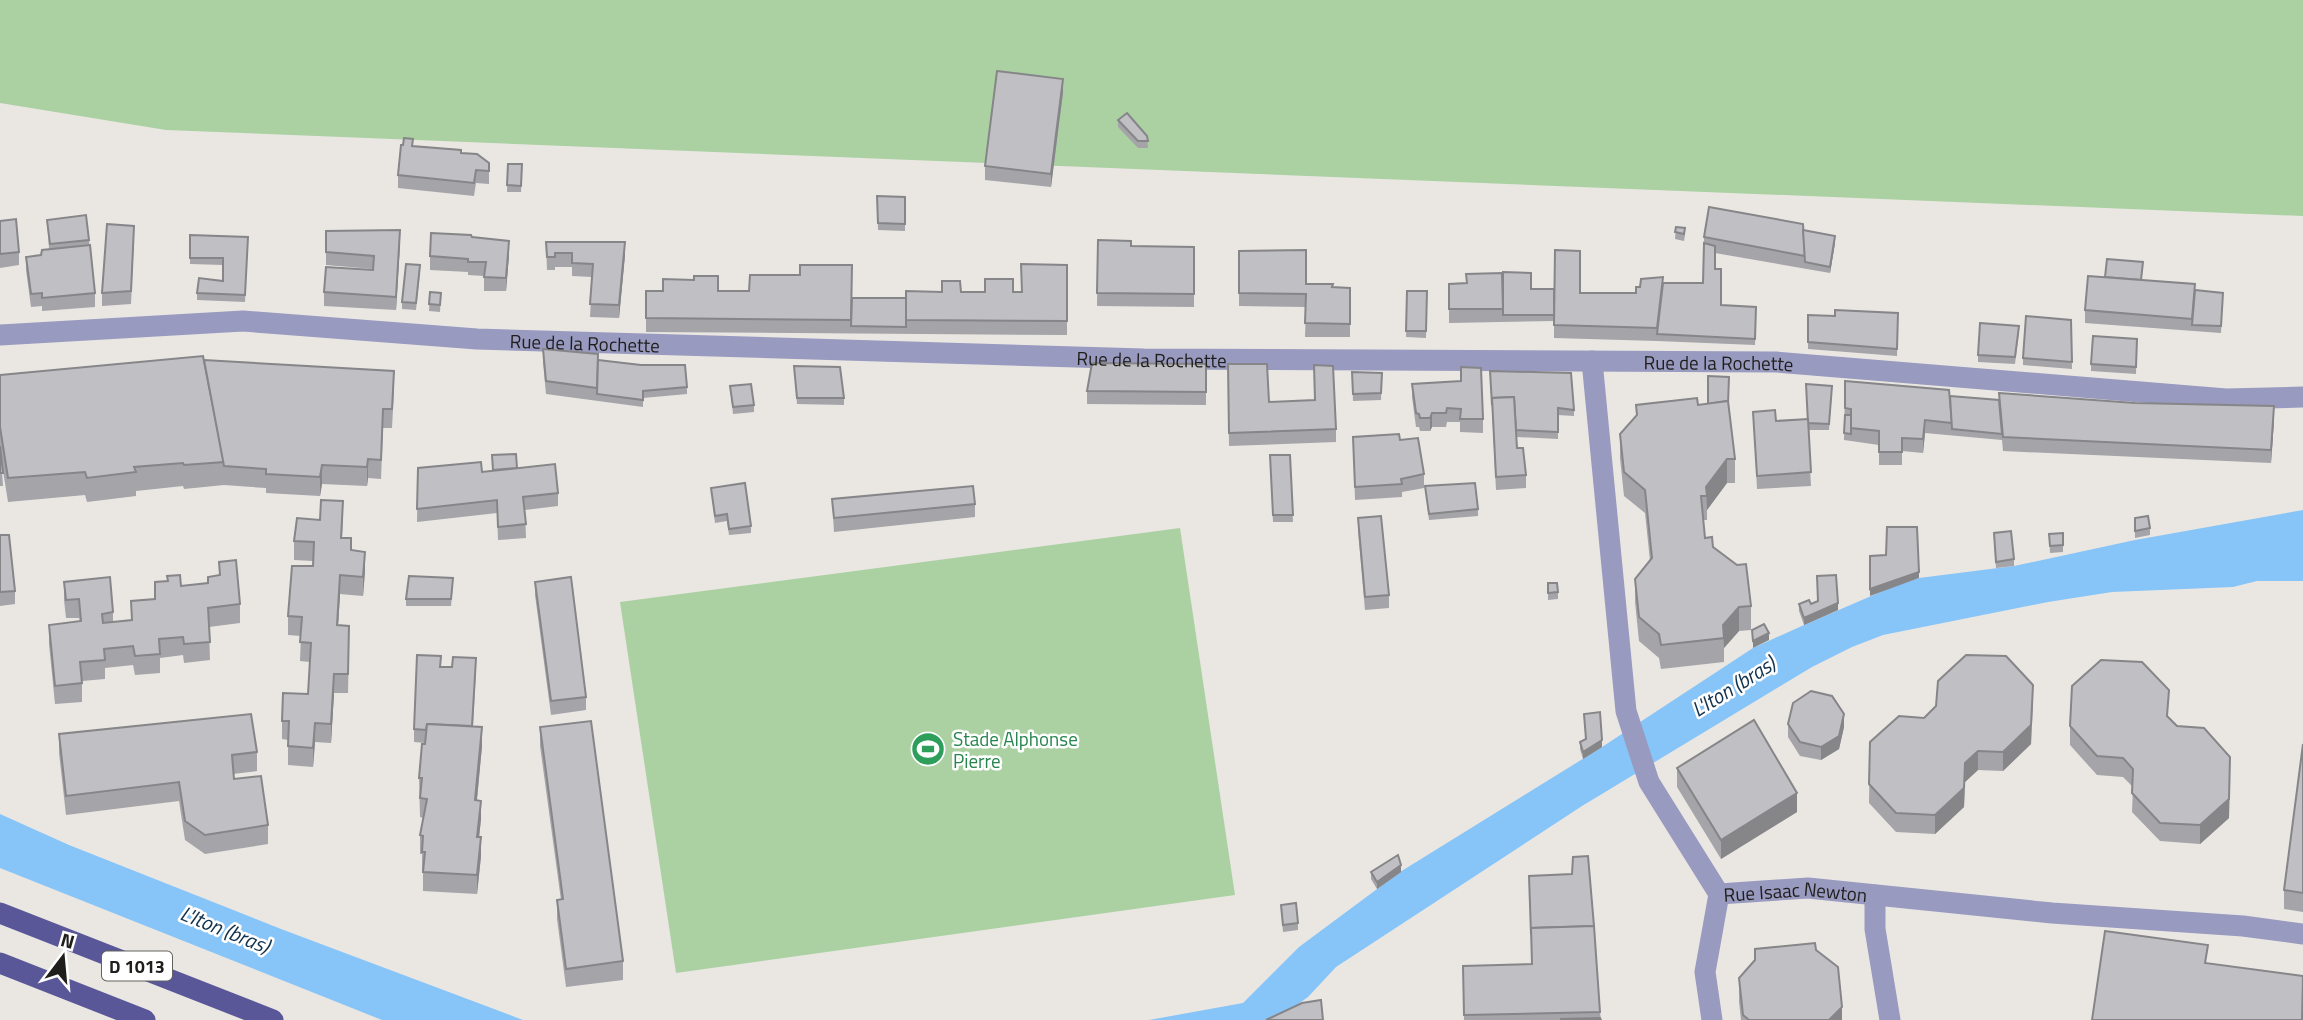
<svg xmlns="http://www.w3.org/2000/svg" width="2303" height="1020" viewBox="0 0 2303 1020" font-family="'Titillium Web',sans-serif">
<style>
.green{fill:#abd1a3}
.water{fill:#87c4f8}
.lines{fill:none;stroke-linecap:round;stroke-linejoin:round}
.minor{stroke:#999abf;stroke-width:21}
.major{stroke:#5a5799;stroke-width:21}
.wall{fill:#a4a4a9}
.shaded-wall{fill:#868689}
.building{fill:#bfbfc4;stroke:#868689;stroke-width:2}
.labels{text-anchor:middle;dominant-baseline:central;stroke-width:5;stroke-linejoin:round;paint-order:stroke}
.shield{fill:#fff;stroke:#626260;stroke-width:2}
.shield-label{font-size:18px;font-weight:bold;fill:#1f1e1c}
.street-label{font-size:19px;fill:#1f1e1c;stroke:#fff}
.leisure-label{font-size:19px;fill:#27864d;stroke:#fff;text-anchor:start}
.water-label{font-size:21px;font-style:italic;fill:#12324d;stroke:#fff}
</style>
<rect width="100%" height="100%" fill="#eae7e3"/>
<g class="green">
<path d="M0 0H2303V216L166 130 0 103Z"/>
<path d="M1180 528 1235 895 676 973 620 602Z"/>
</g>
<g class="water">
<path d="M2303 510V581H2257L2233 587 2112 592 2048 602 1883 635 1852 647 1812 667 1582 806 1336 967 1308 997 1276 1020H1149L1243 1003 1299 947 1400 872 1602 747 1753 648 1804 625 1892 587 1919 578 2014 566 2135 540Z"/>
<path d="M0 814 69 845 281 929 523 1020H382L0 868Z"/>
</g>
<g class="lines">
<g class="minor">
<path id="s1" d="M0 335 243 321 477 339 1144 359 1776 362 2226 399 2303 397"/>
<path id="s2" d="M1592 361 1626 711 1649 782 1719 894 1808 888 2052 913 2243 926 2303 934"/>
<path d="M1875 895V929L1890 1020"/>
<path d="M1712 1020 1705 972 1719 894"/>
</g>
<g class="major">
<path d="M0 913 273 1020"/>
<path d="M0 963 145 1020"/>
</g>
</g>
<g class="wall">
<path d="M1063 92 1051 187 985 180V166Z"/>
<path d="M1118 120 1147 136 1148 148H1138L1118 127Z"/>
<path d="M413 146 461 153 489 163V184L476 183 474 196 398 188V175Z"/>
<path d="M508 164H522L521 192H507Z"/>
<path d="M877 196 905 197V231L878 230Z"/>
<path d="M47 220 89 240 95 293V307L42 311V306L31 307 26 270V257L41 255 49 249Z"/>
<path d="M0 221 19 252V265L0 268Z"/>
<path d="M1676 227 1685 235 1684 241 1675 239Z"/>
<path d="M1803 230 1835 243 1830 273 1715 253V269L1721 305 1756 307 1755 345 1657 341 1554 338V321L1449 323V284L1466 283 1580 293H1636L1640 287 1663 283H1703L1704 237Z"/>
<path d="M326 231 400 243 396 310 324 306V292L373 270V269L326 265Z"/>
<path d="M190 235 248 237 245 302 197 300V293L223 281V265L190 264Z"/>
<path d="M472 237 509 255 506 291H484V276L468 275V272L430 270V256Z"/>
<path d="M134 239 131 304 102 306V293Z"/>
<path d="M1098 240 1131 246 1194 247V307L1097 306Z"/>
<path d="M546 242 625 255 619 318 590 317 592 277 572 276V267H555V270H547Z"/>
<path d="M1239 251 1306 284 1333 287 1350 288V337H1305L1306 307 1239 306Z"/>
<path d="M1067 265V335L646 332V291H718L852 298H906L961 292H1022Z"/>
<path d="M420 272 416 310 402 309V302Z"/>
<path d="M2105 277 2142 280 2195 290 2223 293 2221 333 2085 323V310Z"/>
<path d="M1407 291H1427L1426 338 1406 337Z"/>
<path d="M430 292 441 293 440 312 429 311Z"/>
<path d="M1898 313 1897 356 1808 349V315L1835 316Z"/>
<path d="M2071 320 2072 369 2023 365V358Z"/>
<path d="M2019 332 2015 364 1978 362V355Z"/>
<path d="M2137 339 2136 374 2091 371V364Z"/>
<path d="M543 349 598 361 687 387V394L643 398V407L546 394 543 362Z"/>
<path d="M204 360 394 390 392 428H383L381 479 368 478 367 486 322 484 320 496 266 493V488L224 485 184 489 183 486 136 491V496L87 502 85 495 8 502 1 458 3 486H0V375Z"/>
<path d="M1206 364V405L1087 404V391Z"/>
<path d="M1228 364 1269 402 1315 400 1314 365 1336 429V442L1229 446Z"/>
<path d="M794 366 844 398V405L797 404Z"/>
<path d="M1490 371 1574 410V416L1558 415V439L1517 437V448L1526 475V488L1496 490Z"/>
<path d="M1352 372 1382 373 1381 400 1353 401Z"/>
<path d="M1845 381 1950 396 2274 420 2271 463 2003 451 2002 440 1925 433 1923 453 1902 451V465H1879V445L1844 440Z"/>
<path d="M1412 384 1483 419V433L1460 432V422H1447L1446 427H1432L1430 431H1420L1419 427H1416L1412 397Z"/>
<path d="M730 386 754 405V412L733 414Z"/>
<path d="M1832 393 1829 430H1808L1811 486 1757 489 1753 412 1776 421 1807 419Z"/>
<path d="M1636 405 1728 406 1735 459V483H1727L1707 510V520H1703L1705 538 1713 547 1751 606V630L1739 631 1724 648V662L1661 669 1659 658 1639 641 1635 602V579L1650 561 1645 513 1624 496 1620 458V434L1636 416Z"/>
<path d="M1353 437 1400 440 1424 474V488L1402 492V497L1355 500Z"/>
<path d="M492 455 517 468 558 493V506L525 510 526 538 498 540 497 513 417 522 418 468 482 472 492 470Z"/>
<path d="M1270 455H1290L1293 522H1273Z"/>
<path d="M1425 486 1478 509V516L1429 520Z"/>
<path d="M711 488 751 526V533L729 535 727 521 715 523Z"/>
<path d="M832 499 975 504V517L834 532Z"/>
<path d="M1358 518 1389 595V608L1365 610 1358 531Z"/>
<path d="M2135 518 2150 528V535L2135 538Z"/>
<path d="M320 520H343L342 538 365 571 363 596 340 594 338 625 349 645 348 693H334L331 743 315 742 313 767 288 765V740L282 739V721L308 694 310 662 300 661 301 636 288 635V616L313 566V561L294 560V541Z"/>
<path d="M2063 533V552L2050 553 2049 534Z"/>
<path d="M0 535 15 591V604L0 606Z"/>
<path d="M1994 540 2014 559V566L1996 568Z"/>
<path d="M219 562 240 604V623L209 627 210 660 184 663 183 655 160 658V673L135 675 133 665 105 668V679L82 681V702L55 704 49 644V625L80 622 79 618H66L64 600V582L113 612V622L131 620V601L155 599V582L181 586 208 583 219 576Z"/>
<path d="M535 582 586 697V710L551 715 535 595Z"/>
<path d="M1548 583 1558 592V599L1548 600Z"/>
<path d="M453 585 451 606H406V599Z"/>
<path d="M1799 604H1811L1838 610 1804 625 1799 611Z"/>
<path d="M441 667 476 671 473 726 482 746 477 800 481 819 479 837 481 856 477 894 423 891V871H422V854H420V835L423 818 420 817 419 778 425 743 414 742V729Z"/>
<path d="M2033 704 2031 744 2003 771 1978 770 1965 782 1964 807 1935 834 1896 832 1869 803 1870 742Z"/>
<path d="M2168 717 2230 776 2229 818 2200 844 2160 841 2132 812 2133 787 2123 777 2097 775 2070 745V726Z"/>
<path d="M1788 724 1844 727 1839 749 1821 760 1800 756 1788 737Z"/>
<path d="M540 727 623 961V980L566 987 557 919V900H561L540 746Z"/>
<path d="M59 734 257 752V771L233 774 234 779 268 825V844L205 854 185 840 179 801 66 815 59 753Z"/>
<path d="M1580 742 1602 747 1583 759 1580 749Z"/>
<path d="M2303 744V912L2284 909V890Z"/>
<path d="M1677 768 1797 812 1721 859 1677 787Z"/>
<path d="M1371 872H1401L1377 889 1371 879Z"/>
<path d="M1529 876 1600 1012 1601 1020H1464L1463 966 1532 964Z"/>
<path d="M1281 905 1298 923V930L1283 932Z"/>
<path d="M1816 950 1842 1020H1741L1739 1002V978Z"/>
</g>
<g class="shaded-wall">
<path d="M1063 79V92L1051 187V174Z"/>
<path d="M400 230V243L396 310V297Z"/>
<path d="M1835 236V243L1830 273V267Z"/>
<path d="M509 241V255L506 291V278Z"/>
<path d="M625 242V255L619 318V305Z"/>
<path d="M2274 406V420L2271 463V450Z"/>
<path d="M1432 413V427L1430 431V418Z"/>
<path d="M1925 420V433L1923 453V439Z"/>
<path d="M368 459V478L367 486V467Z"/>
<path d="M1727 459V483L1707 510 1706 487Z"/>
<path d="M322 465V484L320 496V477Z"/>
<path d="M365 552V571L363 596V577Z"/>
<path d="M1919 572V578L1870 596V589Z"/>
<path d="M340 575V594L337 644V625Z"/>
<path d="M1838 603V610L1804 625V618Z"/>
<path d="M1739 607V631L1724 648 1723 625Z"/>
<path d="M1769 633V640L1753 648V641Z"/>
<path d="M334 674V693L331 743V724Z"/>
<path d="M2033 685 2031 744 2003 771V752Z"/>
<path d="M1844 714V727L1839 749 1821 760V747Z"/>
<path d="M315 723V742L313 767V748Z"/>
<path d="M482 727V746L475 819V800Z"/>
<path d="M1602 740V747L1583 759V752Z"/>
<path d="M1978 751V770L1965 782 1964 807 1935 834V815L1965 763Z"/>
<path d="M2230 757 2229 818 2200 844V825Z"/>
<path d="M1797 793V812L1721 859V840Z"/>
<path d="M481 801V819L477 856V837Z"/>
<path d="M481 837V856L477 894V875Z"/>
<path d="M1401 865V872L1377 889V882Z"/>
<path d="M1842 1007V1020H1829Z"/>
</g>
<g class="building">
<path d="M997 71 1063 79 1051 174 985 166Z"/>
<path d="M1127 113 1147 136 1148 141H1138L1118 120Z"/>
<path d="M404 138 413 139 412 146 461 150V153L477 154 489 163V171L476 170 474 183 398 175 401 145H403Z"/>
<path d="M508 164H522L521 186 507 185Z"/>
<path d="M877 196 905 197V224L878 223Z"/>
<path d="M1709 207 1803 224 1805 256 1704 237Z"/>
<path d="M86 215 89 240 50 244 47 220Z"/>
<path d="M16 219 19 252 0 254V221Z"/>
<path d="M107 224 134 226 131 291 102 293Z"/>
<path d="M1676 227 1685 228 1684 234 1675 232Z"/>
<path d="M400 230 396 297 324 292 326 267 373 270 374 256 326 252V231Z"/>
<path d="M1803 230 1835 236 1830 267 1805 262Z"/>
<path d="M431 233 471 235 472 237 509 241 506 278 484 277 486 262H468V259L430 256Z"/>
<path d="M190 235 248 237 245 295 197 293 199 278 223 281V258H190Z"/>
<path d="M1098 240 1131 241V246L1194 247V294L1097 293Z"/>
<path d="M546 242H625L619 305 590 304 593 264 572 263V253H555V257H547Z"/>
<path d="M1704 243 1715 246V269H1721V305L1756 307 1755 339 1657 334 1663 283H1703Z"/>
<path d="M90 245 95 293 42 298V293L31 294 26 257 41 255 42 250Z"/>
<path d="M1306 250V284H1333L1332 287 1350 288V324L1305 323 1306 294 1239 293V251Z"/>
<path d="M1555 250 1580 251V293H1636V287H1640L1641 279 1663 277 1657 328 1554 325Z"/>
<path d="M2107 259 2143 262 2141 280 2105 277Z"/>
<path d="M406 264 420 265 416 303 402 302Z"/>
<path d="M1021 264 1067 265V321L906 320V291L942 292V281H960L961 292H985V279H1013V292H1022Z"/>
<path d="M800 265H852L851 320 646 318V291H663V279L694 280V276H718V291H749L750 275H800Z"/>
<path d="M1503 272 1531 273V289H1554V315H1503Z"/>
<path d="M1502 273 1503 309H1449V284L1467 283 1466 274Z"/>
<path d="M2088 276 2195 284 2192 319 2085 310Z"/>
<path d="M2195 290 2223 293 2221 326 2192 325Z"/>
<path d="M1407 291H1427L1426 331H1406Z"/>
<path d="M430 292 441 293 440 305 429 304Z"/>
<path d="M852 298H906V327L851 326Z"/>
<path d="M1835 310 1898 313 1897 349 1808 342V315L1835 316Z"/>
<path d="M2026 316 2071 320 2072 362 2023 358Z"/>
<path d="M1980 323 2019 326 2015 357 1978 355Z"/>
<path d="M2093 336 2137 339 2136 367 2091 364Z"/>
<path d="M543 349 598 354 597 388 546 381Z"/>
<path d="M203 356 224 462 184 465 183 463 134 467 136 472 87 478 85 472 8 478 0 427V375Z"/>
<path d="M204 360 394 371 392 409H383L381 460 368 459 367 467 322 465 320 477 266 474V469L224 466Z"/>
<path d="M598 360 641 365H685L687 387 643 391V400L597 394Z"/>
<path d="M1092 363 1206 364V392L1087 391Z"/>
<path d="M1228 364H1267L1269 402 1315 400 1314 365 1333 366 1336 429 1229 433Z"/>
<path d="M794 366 840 367 844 398H797Z"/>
<path d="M1461 367 1481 368 1483 419H1460L1461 409 1447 408 1446 413H1432L1430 418H1420L1419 414 1416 413 1412 384 1461 381Z"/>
<path d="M1490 371 1571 373 1574 410 1558 408V432L1516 430 1514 397 1492 398V405Z"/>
<path d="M1352 372 1382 373 1381 393 1353 394Z"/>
<path d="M1708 376 1729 377 1728 404V401L1708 404Z"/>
<path d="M1845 381 1949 390 1952 423 1925 420 1923 439 1902 438V452H1879V431L1851 428V409L1845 408Z"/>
<path d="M751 384 754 405 733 407 730 386Z"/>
<path d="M1806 384 1832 386 1829 424 1808 423Z"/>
<path d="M1999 393 2135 403 2274 406 2271 450 2003 437Z"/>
<path d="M1950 396 1999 400 2002 434 1952 429Z"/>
<path d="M1514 397 1517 448H1523L1526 475 1496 477 1492 398Z"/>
<path d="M1697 398 1698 405 1728 401 1735 459H1727L1706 487 1707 496H1701L1705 538 1712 537 1713 547 1737 565 1746 564 1751 606 1739 607 1723 625 1724 638 1661 645 1659 634 1639 617 1635 579 1652 558 1645 490 1624 472 1620 434 1637 415 1636 405Z"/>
<path d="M1775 410 1776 421 1808 419 1811 472 1757 476 1753 412Z"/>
<path d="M1845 415H1851V434L1844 433Z"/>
<path d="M1399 434 1400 440 1418 438 1424 474 1401 479 1402 484 1355 487 1353 437Z"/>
<path d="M0 446 3 473H0Z"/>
<path d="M516 454 517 468 493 470 492 455Z"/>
<path d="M1270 455H1290L1293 515H1273Z"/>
<path d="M481 462 482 472 555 464 558 493 523 497 526 524 498 527 497 500 417 509 418 468Z"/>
<path d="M745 483 751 526 729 529 727 514 715 516 711 488Z"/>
<path d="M1475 483 1478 509 1429 514 1425 486Z"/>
<path d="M973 486 975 504 834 518 832 499Z"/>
<path d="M321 500 343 501 341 538H351V550L365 552 363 577 340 575 337 625 349 626 348 674H334L331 724 315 723 313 748 288 746 289 721H282L283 693 308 694 311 643 300 642 302 617 288 616 292 566H313L314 542 294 541 297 518 320 520Z"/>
<path d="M1381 516 1389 595 1365 597 1358 518Z"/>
<path d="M2148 516 2150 528 2135 531V518Z"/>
<path d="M1887 527H1917L1919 572 1870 589V556L1886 555Z"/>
<path d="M2011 531 2014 559 1996 562 1994 533Z"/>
<path d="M2063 533V545L2050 546 2049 534Z"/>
<path d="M0 535H9L15 591 0 592Z"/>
<path d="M236 560 240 604 208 608 210 642 184 644 183 637 159 639 160 654 135 656 133 646 104 649 105 660 80 662 82 683 55 686 49 625 81 621 79 599 66 600 64 582 110 577 113 612 102 614 103 623 132 620 131 601 155 599V582L168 581 167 576 180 575 181 586 208 583V577L220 575 219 562Z"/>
<path d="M1836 575 1838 603 1804 618 1799 604 1809 600 1811 604 1818 601 1817 576Z"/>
<path d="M409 576 453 578 451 599H406Z"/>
<path d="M571 577 586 697 551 701 535 582Z"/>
<path d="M1548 583H1557L1558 592 1548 593Z"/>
<path d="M1764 624 1769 633 1753 641 1752 630Z"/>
<path d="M417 655 441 656 440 667H452L453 657 476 658 472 726 427 724 426 730 414 729Z"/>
<path d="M1966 655 2006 656 2033 685 2031 725 2003 752 1978 751 1965 763 1964 788 1935 815 1896 813 1869 784 1870 742 1899 716 1924 718 1936 706 1938 681Z"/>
<path d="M2101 660 2142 662 2169 690 2167 716 2177 726 2204 728 2230 757 2229 799 2200 825 2160 823 2132 793 2133 769 2123 758 2097 756 2070 726 2072 686Z"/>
<path d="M1811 691 1832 696 1844 714 1839 736 1821 747 1800 742 1788 724 1793 703Z"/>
<path d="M1600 712 1602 740 1583 752 1580 742 1586 739 1584 714Z"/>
<path d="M251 714 257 752 232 755 234 779 261 776 268 825 205 835 185 821 179 782 66 796 59 734Z"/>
<path d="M1754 720 1797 793 1721 840 1677 768Z"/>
<path d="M591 721 623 961 566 969 557 900 563 899 540 727Z"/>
<path d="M427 724 482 727 475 800 481 801 477 837H481L477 875 423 872 425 852H422L423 836 420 835 427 799 420 798 422 778H419L422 744H425Z"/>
<path d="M2303 744V893L2284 890Z"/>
<path d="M1398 855 1401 865 1377 882 1371 872Z"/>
<path d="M1588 856 1594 926 1531 928V934L1529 876 1572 874 1573 857Z"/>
<path d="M1296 903 1298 923 1283 925 1281 905Z"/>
<path d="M1594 926 1600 1012 1464 1015 1463 966 1532 964 1531 928Z"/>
<path d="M2105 931 2208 945 2205 963 2303 976 2302 1020H2092Z"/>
<path d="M1815 943 1816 950 1838 967 1842 1007 1829 1020H1749L1743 1015 1739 978 1755 960V949Z"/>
<path d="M1321 1000 1323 1020H1266L1302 1003Z"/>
<path d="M1600 1018 1601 1020H1561V1019Z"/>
</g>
<defs>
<g id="stadium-disc" transform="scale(1.75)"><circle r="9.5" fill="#2e9e5b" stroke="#fff"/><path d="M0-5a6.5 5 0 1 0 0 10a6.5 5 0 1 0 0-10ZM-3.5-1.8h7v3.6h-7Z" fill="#fff"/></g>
</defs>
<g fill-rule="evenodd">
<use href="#stadium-disc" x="928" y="749"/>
</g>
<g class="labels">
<rect class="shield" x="102" y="951.5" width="70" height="29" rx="5"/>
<g class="shield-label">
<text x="137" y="966">D 1013</text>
</g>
<g class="street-label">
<text stroke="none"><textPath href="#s1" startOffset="586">Rue de la Rochette</textPath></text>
<text stroke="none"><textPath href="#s1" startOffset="1153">Rue de la Rochette</textPath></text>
<text stroke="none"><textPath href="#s1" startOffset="1720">Rue de la Rochette</textPath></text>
<text stroke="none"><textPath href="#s2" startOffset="635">Rue Isaac Newton</textPath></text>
</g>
<g class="leisure-label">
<text x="953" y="738">Stade Alphonse<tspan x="953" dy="22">Pierre</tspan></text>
</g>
<g class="water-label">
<text transform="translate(1733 686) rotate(-32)">L'Iton (bras)</text>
<text transform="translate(225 929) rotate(22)">L'Iton (bras)</text>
</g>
</g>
<g transform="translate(63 957) rotate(16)" stroke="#ffffff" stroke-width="5" paint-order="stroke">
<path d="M0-5L12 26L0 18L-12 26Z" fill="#1f1e1c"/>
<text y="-10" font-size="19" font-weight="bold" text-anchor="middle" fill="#1f1e1c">N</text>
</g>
</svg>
